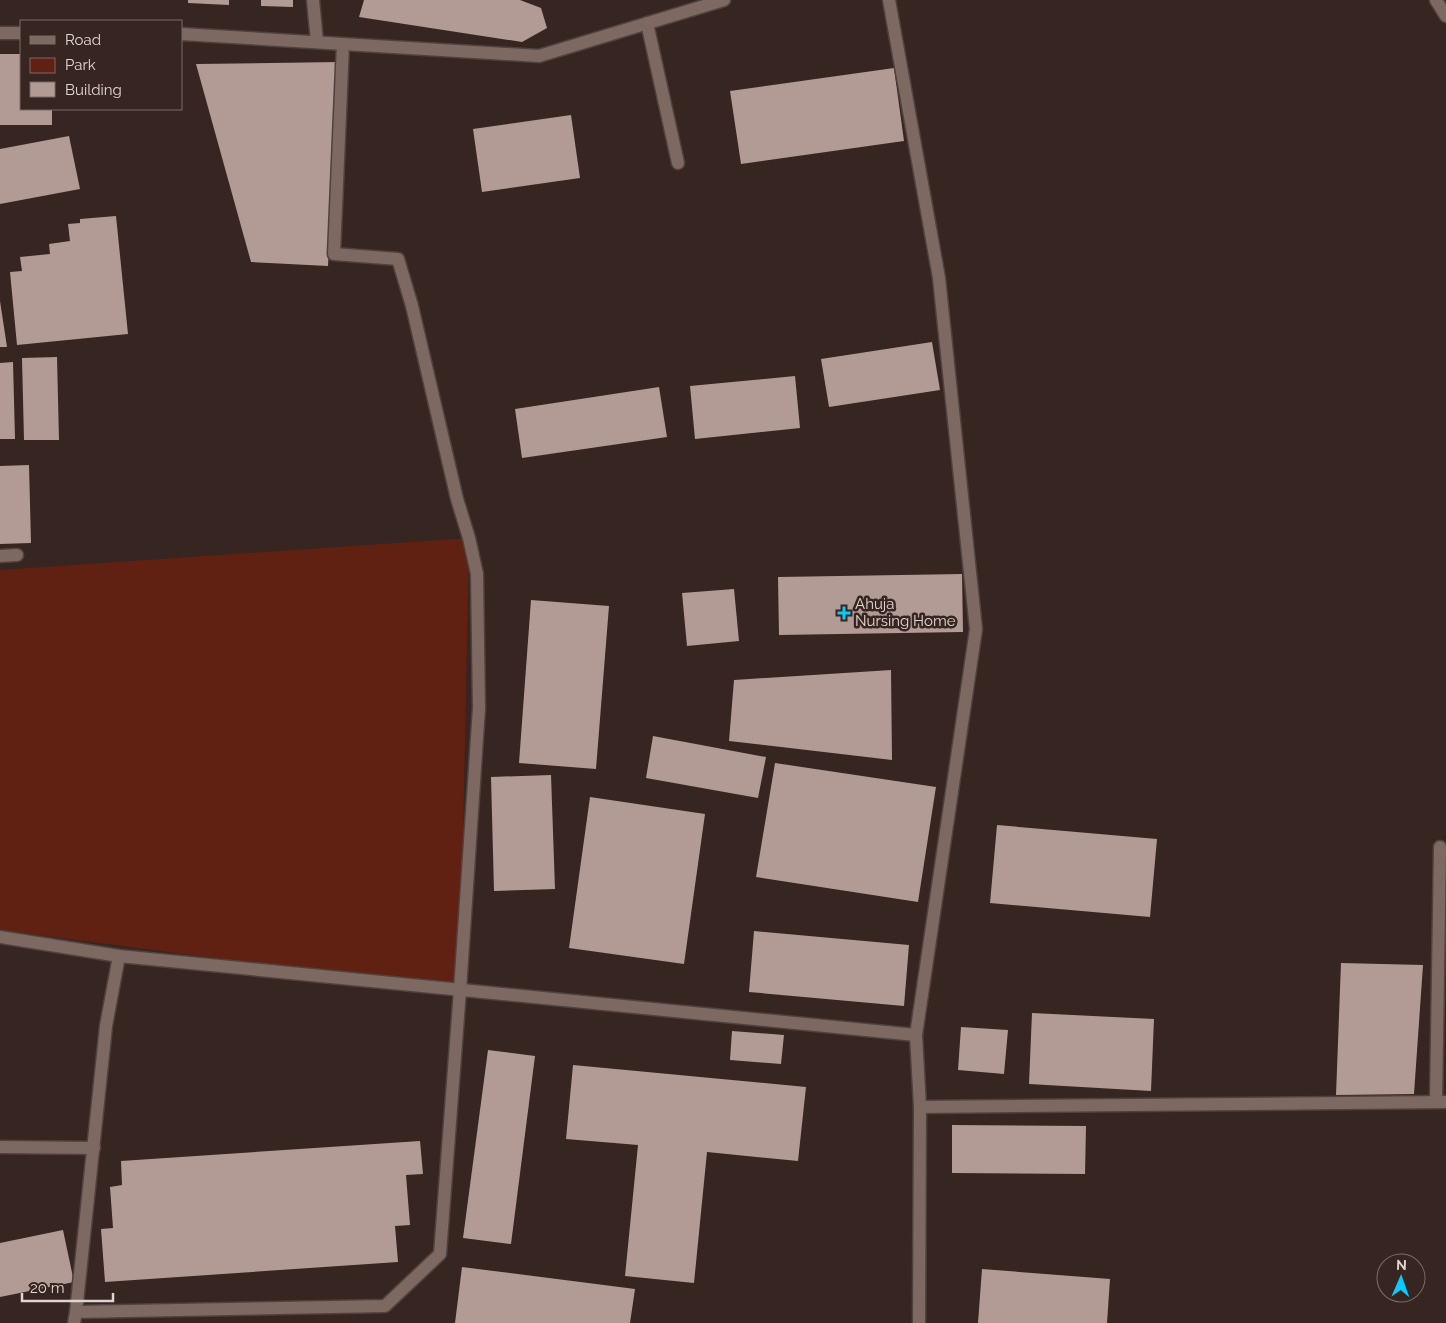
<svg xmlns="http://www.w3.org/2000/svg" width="1446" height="1323" viewBox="0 0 1446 1323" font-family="Raleway,sans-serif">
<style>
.green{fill:#602112}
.building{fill:#b29b95}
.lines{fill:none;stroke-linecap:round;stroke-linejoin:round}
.lane-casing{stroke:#50413e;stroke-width:15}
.street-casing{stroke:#50413e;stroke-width:15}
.secondary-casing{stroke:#50413e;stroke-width:15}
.lane{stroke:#7d6862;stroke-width:12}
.street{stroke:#7d6862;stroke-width:12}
.secondary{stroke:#7d6862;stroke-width:12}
.poi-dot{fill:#0ccafa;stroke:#362520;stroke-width:2}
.labels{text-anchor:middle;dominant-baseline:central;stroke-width:5;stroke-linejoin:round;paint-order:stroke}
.poi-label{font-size:15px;fill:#e0d4d1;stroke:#362520;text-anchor:start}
</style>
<rect width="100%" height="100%" fill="#362520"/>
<path class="green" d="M469 538 460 990 0 930V570Z"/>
<g class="building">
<path d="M188 0H229V5L188 3Z"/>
<path d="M261 0H293V7L261 6Z"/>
<path d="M364 0H520L541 8 547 28 522 42 359 17Z"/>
<path d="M0 54H21V109H52V125H0Z"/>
<path d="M339 62 328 266 251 262 196 64Z"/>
<path d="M894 68 904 141 741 164 730 91Z"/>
<path d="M571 115 580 178 482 192 473 129Z"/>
<path d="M69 136 80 189 0 204V149Z"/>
<path d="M116 216 128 334 17 345 10 272 22 271 20 257 50 254 49 244 70 241 68 224 80 223V219Z"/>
<path d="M0 301 7 347H0Z"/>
<path d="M932 342 940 390 829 407 821 359Z"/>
<path d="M57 357 59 440H24L22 358Z"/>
<path d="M13 362 15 439H0V363Z"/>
<path d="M795 376 800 428 695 439 690 386Z"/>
<path d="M659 387 667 437 522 458 515 409Z"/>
<path d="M29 465 31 543 0 544V466Z"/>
<path d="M962 574 963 632 779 635 778 577Z"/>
<path d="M734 589 739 641 687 646 682 593Z"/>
<path d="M531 600 609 606 596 769 519 763Z"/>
<path d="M891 670 892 760 729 741 734 680Z"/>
<path d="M653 736 766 757 758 798 646 778Z"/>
<path d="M775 763 936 787 918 902 756 877Z"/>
<path d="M551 775 555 889 494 891 491 777Z"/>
<path d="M590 797 705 814 684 964 569 948Z"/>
<path d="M997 825 1157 839 1150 917 990 903Z"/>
<path d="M754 931 909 945 904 1006 749 992Z"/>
<path d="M1341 963 1423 965 1414 1094 1336 1095Z"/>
<path d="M1032 1013 1154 1019 1151 1091 1029 1084Z"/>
<path d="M961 1027 1008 1030 1004 1074 958 1070Z"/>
<path d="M732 1031 784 1035 781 1064 730 1060Z"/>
<path d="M488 1050 535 1056 511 1244 463 1238Z"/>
<path d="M573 1065 806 1087 798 1161 707 1152 694 1283 625 1276 638 1145 566 1139Z"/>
<path d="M952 1125 1086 1126 1085 1174 952 1173Z"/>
<path d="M420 1141 423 1174 406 1175 410 1225 395 1226 398 1262 105 1282 101 1229 113 1228 110 1187 122 1185 121 1161Z"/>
<path d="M63 1230 74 1282 0 1297V1243Z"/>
<path d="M462 1267 635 1289 630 1323H455Z"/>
<path d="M982 1269 1110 1279 1107 1323H978Z"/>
</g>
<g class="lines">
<g class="lane-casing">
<g id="lane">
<path d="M313 0 317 42"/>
<path d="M343 44 334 254 398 259 412 306 457 499 469 538 477 574 479 708 460 990"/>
<path d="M1436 1102 1440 847"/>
</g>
</g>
<g class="street-casing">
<g id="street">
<path d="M647 23 678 163"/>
<path d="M0 33H21"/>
<path d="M181 34 539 56 724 0"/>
<path d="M0 556 17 555"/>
<path d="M0 937 119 956 916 1035"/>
<path d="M920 1107 1446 1102"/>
<path d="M0 1147 94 1148"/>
<path d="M76 1312 106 1026 119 956"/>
<path d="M74 1323 76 1312 385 1306 440 1254 460 990"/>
</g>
</g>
<g class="secondary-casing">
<g id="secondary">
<path d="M889 0 939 278 976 629 916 1035 920 1107 919 1323"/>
<path d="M1436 0 1446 16"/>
</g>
</g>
<use href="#lane" class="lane"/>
<use href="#street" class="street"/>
<use href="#secondary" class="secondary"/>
</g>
<path class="poi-dot" d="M841.5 605.5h5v5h5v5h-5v5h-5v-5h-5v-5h5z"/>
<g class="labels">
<g class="poi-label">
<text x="855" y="604">Ahuja<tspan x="855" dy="17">Nursing Home</tspan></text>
</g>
</g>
<rect x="20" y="20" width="162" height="90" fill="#362520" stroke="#7a6b67"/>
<rect x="30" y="36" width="25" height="8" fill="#7d6862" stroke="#7a6b67"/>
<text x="65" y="45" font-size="15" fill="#e0d4d1">Road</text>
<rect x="30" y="58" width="25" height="15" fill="#602112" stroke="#7a6b67"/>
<text x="65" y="70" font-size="15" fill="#e0d4d1">Park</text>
<rect x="30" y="82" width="25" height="15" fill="#b29b95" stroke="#7a6b67"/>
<text x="65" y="95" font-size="15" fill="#e0d4d1">Building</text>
<g transform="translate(1401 1278) rotate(2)"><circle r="24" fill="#362520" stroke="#7a6b67"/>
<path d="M0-4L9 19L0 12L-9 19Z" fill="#0ccafa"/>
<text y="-8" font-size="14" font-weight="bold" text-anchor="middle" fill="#e0d4d1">N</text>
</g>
<path d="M22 1293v8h91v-8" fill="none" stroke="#e0d4d1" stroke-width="2.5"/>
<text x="30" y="1293" font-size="15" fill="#e0d4d1" stroke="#362520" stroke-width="4" paint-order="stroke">20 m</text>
</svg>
